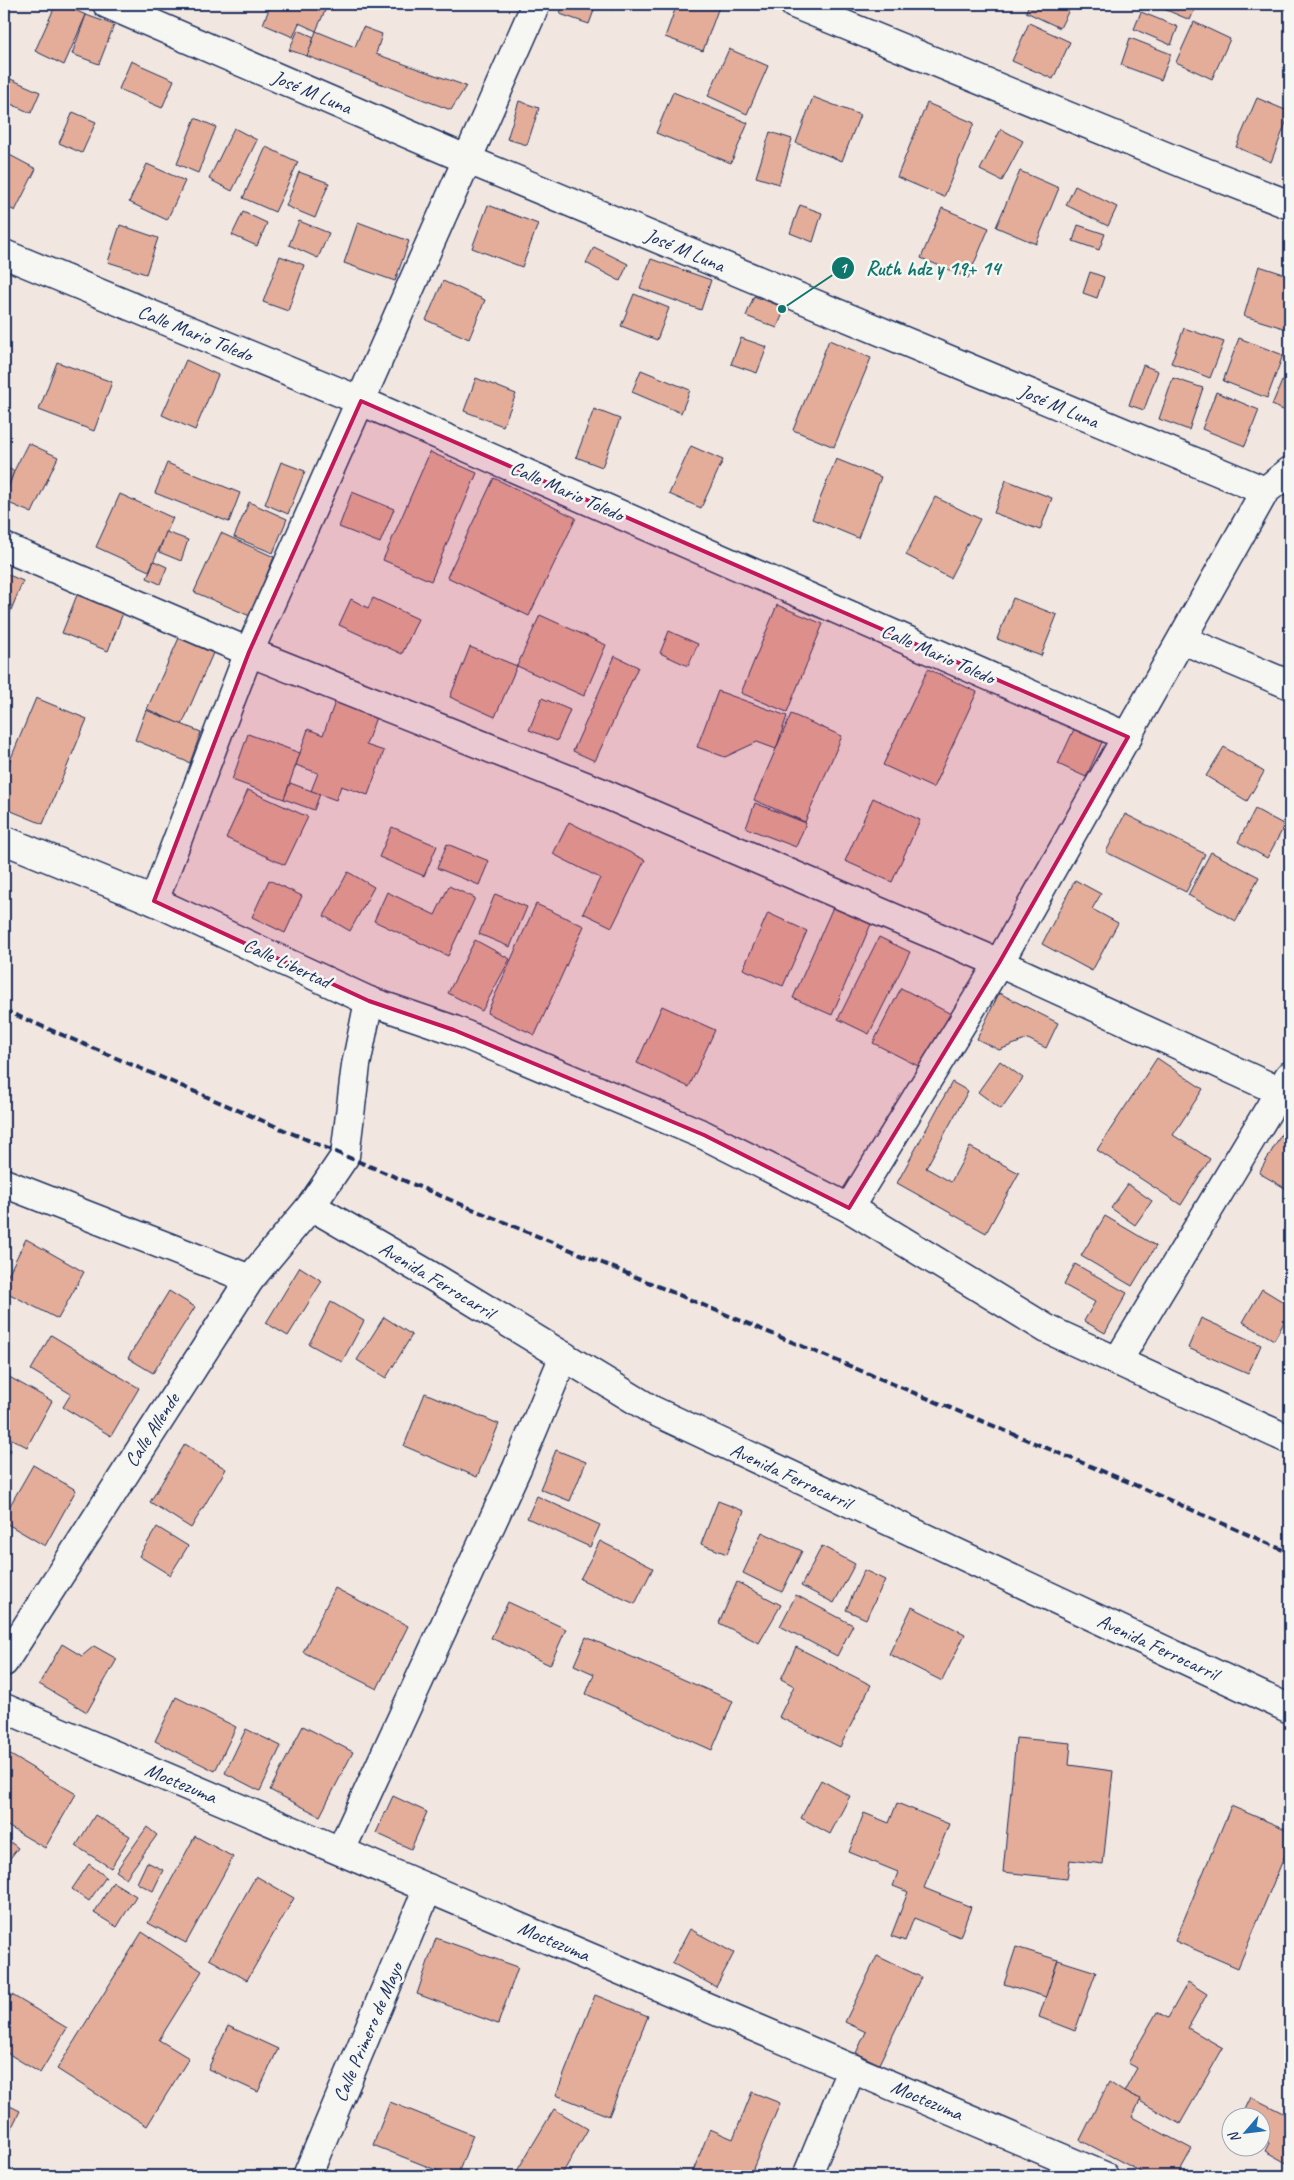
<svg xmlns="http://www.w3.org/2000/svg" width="1294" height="2180" viewBox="0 0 1294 2180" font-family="Caveat,sans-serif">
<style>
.building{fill:#e4ad99;stroke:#1b2f5e}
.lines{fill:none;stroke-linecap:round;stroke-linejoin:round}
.minor-casing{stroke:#1b2f5e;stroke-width:31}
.minor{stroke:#f6f6f2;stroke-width:28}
.rail{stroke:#1b2f5e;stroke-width:4;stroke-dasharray:8 4;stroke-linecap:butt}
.marked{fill:#c2185b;fill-opacity:0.2;stroke:#c2185b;stroke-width:4;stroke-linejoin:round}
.labels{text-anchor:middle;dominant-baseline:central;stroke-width:5;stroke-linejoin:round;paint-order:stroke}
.street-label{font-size:20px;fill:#1b2f5e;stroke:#f6f6f2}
.leader{fill:none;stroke:#0f766e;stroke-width:2}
.callout-dot{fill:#0f766e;stroke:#f6f6f2;stroke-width:2}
.mark-label{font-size:15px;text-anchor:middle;font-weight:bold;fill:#fff}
.callout-label{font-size:21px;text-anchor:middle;font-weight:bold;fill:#0f766e;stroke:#f6f6f2;stroke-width:5;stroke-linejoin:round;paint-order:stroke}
</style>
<rect width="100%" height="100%" fill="#f2e7e0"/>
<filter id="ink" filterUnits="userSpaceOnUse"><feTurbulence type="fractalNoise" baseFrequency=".02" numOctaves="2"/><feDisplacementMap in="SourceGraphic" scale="10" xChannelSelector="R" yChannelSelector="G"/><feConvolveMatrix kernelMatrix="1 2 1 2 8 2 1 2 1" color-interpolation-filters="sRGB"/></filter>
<g filter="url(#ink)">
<g class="building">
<path d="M56 4H61L86 15 64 65 35 51Z"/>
<path d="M271 4H328L316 31 299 23 293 37 263 24Z"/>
<path d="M563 4 596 5 589 24 560 14Z"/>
<path d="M597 4H614L613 9Z"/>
<path d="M677 4H720L703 51 665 37Z"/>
<path d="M1029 4H1072L1060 28 1026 12Z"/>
<path d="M1152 4H1197L1190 20Z"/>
<path d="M1141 12 1178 27 1171 45 1134 29Z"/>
<path d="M86 15 114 25 99 64 72 54Z"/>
<path d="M1194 22 1230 39 1212 79 1176 62Z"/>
<path d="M1029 23 1070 42 1053 79 1012 61Z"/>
<path d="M363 27 382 34 376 54 466 86 451 110 307 56 316 31 355 47Z"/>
<path d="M298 30 314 37 307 56 289 50Z"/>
<path d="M1130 38 1171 54 1161 80 1121 65Z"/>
<path d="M729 49 768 66 747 114 708 96Z"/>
<path d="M131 61 174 80 162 108 119 89Z"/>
<path d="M6 77 40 92 31 113 4 101V83Z"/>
<path d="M673 92 748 123 731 163 656 133Z"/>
<path d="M813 97 860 115 842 161 796 143Z"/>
<path d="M1257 98 1290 112 1271 162 1236 147Z"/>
<path d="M519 101 539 108 527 145 507 139Z"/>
<path d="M927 103 974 123 944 197 897 177Z"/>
<path d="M73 112 96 122 82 153 59 143Z"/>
<path d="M195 118 216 127 198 173 177 164Z"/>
<path d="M234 128 257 140 232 191 209 179Z"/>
<path d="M1001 129 1023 141 1002 181 980 170Z"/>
<path d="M770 132 792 139 779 184 756 177Z"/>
<path d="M266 147 298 162 275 212 243 198Z"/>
<path d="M4 152 36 169 15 211 4 205Z"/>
<path d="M147 164 185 181 167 220 129 202Z"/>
<path d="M1020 171 1059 188 1036 244 996 227Z"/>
<path d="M299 172 329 183 315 218 286 206Z"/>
<path d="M1075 186 1117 207 1108 226 1066 205Z"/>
<path d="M488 205 538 224 522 267 472 248Z"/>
<path d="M800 205 822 213 813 242 790 233Z"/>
<path d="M942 208 989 228 968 278 921 258Z"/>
<path d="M243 212 267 223 257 246 232 235Z"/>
<path d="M299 221 329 233 318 258 289 245Z"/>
<path d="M358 222 409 241 395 281 344 263Z"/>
<path d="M120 225 158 238 146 274 108 262Z"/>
<path d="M1078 225 1105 234 1099 250 1073 241Z"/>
<path d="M594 247 628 264 620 281 586 263Z"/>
<path d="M280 256 304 265 288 311 263 302Z"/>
<path d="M651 259 711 280 701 310 640 288Z"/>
<path d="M1259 266 1290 276V330L1244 316Z"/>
<path d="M1090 272 1104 277 1097 298 1083 293Z"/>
<path d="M443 281 485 300 469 339 426 320Z"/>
<path d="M634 294 669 308 657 340 621 326Z"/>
<path d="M754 296 785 308 777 328 746 316Z"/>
<path d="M1184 328 1224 342 1210 378 1171 363Z"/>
<path d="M741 338 767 347 757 373 731 364Z"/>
<path d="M1239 338 1283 355 1267 398 1223 381Z"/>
<path d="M829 340 871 358 834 447 793 430Z"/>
<path d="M186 360 218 375 195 430 162 415Z"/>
<path d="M57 362 112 382 94 431 39 410Z"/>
<path d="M1143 365 1158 371 1144 410 1129 405Z"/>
<path d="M641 370 690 390 681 413 632 392Z"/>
<path d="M476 378 516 394 503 426 464 411Z"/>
<path d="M1173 378 1203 388 1189 430 1159 419Z"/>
<path d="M1282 381 1290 385V413L1272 405Z"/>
<path d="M1216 392 1259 410 1245 446 1202 429Z"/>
<path d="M594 409 620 419 602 467 576 457Z"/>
<path d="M28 443 58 457 32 513 4 501 14 471Z"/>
<path d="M691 446 723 460 701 508 669 494Z"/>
<path d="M430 452 477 473 431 581 383 560Z"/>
<path d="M836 459 881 477 858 538 812 519Z"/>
<path d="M281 462 305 471 288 514 265 504Z"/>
<path d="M167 463 240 493 229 522 155 493Z"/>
<path d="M4 467 14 471 4 499Z"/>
<path d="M494 478 576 518 529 616 447 577Z"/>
<path d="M1006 480 1052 498 1040 530 994 513Z"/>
<path d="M352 492 394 509 380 543 339 527Z"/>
<path d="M120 494 173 518 149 571 96 547Z"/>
<path d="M935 497 980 519 950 578 906 555Z"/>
<path d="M249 502 287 519 273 553 234 537Z"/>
<path d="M166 532 188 540 181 561 159 552Z"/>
<path d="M221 533 274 557 250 616 194 592Z"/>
<path d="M154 561 167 567 160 584 147 578Z"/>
<path d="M4 573 23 581 4 627Z"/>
<path d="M77 595 123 613 108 651 62 633Z"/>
<path d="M373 598 418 619 402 654 339 625 351 599 368 608Z"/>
<path d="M1013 598 1057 615 1041 656 997 639Z"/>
<path d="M777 605 823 624 787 712 741 693Z"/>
<path d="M540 615 606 645 584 696 517 666Z"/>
<path d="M669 631 698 644 688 666 660 653Z"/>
<path d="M179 638 213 653 182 725 147 709Z"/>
<path d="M470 647 517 666 495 717 450 697Z"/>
<path d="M615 656 638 667 595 761 573 751Z"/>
<path d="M928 669 977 692 933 788 883 765Z"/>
<path d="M718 691 787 716 776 749 757 742 725 757 697 747Z"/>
<path d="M36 698 87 719 43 824 4 808V775Z"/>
<path d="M542 698 570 710 557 741 529 730Z"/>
<path d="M335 702 376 717 366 745 384 751 368 795 341 786 336 800 311 791 318 773 296 765 308 729 323 735Z"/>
<path d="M146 710 201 732 190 763 135 740Z"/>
<path d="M791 714 842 736 805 822 754 800Z"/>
<path d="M1075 727 1103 740 1086 777 1058 764Z"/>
<path d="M248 734 300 753 284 799 232 780Z"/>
<path d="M1224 747 1264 772 1247 801 1206 776Z"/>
<path d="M290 783 320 794 314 810 284 799Z"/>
<path d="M248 790 308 817 285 865 226 838Z"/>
<path d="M873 798 920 820 892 882 845 861Z"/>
<path d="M755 803 806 823 796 847 746 828Z"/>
<path d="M1255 809 1285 825 1267 858 1238 842Z"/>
<path d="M1125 814 1205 854 1186 892 1106 852Z"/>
<path d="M569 822 645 860 612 927 583 913 600 878 553 854Z"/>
<path d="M392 827 437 846 424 876 379 857Z"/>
<path d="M447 844 489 861 479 885 437 868Z"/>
<path d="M1211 852 1259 877 1236 921 1188 895Z"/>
<path d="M348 872 374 887 350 931 324 916Z"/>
<path d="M269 880 302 896 285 933 252 917Z"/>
<path d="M1075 880 1101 894 1092 909 1118 923 1092 971 1042 944Z"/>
<path d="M449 886 475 898 448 956 374 921 387 892 435 915Z"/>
<path d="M495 894 527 907 510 947 479 934Z"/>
<path d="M536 904 584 926 535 1035 487 1013Z"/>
<path d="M833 907 871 924 832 1015 793 998Z"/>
<path d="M768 913 807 931 783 986 743 969Z"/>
<path d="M879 937 910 952 869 1034 838 1019Z"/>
<path d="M475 940 510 959 482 1011 448 993Z"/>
<path d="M901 988 951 1014 924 1069 873 1043Z"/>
<path d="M999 993 1058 1023 1046 1048 1028 1039 999 1050 977 1039Z"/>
<path d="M662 1006 715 1030 689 1087 637 1063Z"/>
<path d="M1157 1058 1203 1089 1173 1135 1210 1159 1181 1205 1097 1150Z"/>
<path d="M1000 1061 1023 1078 1001 1109 978 1092Z"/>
<path d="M952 1082 968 1091 926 1168 951 1182 970 1147 1019 1173 986 1233 897 1183Z"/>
<path d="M1290 1119V1191L1259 1173Z"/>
<path d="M1128 1184 1152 1201 1135 1225 1111 1208Z"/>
<path d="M1105 1216 1156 1246 1132 1286 1081 1256Z"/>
<path d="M26 1239 84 1272 58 1319 4 1291V1283Z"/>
<path d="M1075 1264 1127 1293 1105 1333 1084 1321 1095 1302 1064 1285Z"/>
<path d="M300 1267 322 1281 288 1336 266 1323Z"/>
<path d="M1262 1289 1290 1306V1312L1274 1340 1243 1322Z"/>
<path d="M169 1291 195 1307 153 1373 128 1358Z"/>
<path d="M331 1302 364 1321 342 1362 309 1344Z"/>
<path d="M384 1317 412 1335 386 1378 357 1360Z"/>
<path d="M1201 1318 1261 1345 1248 1374 1188 1348Z"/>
<path d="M51 1335 139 1388 111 1436 63 1407 71 1394 31 1370Z"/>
<path d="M4 1374 52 1401 27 1447 4 1435Z"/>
<path d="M425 1393 499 1424 477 1477 404 1446Z"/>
<path d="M185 1444 226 1469 191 1528 150 1502Z"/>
<path d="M4 1445 11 1450 4 1462Z"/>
<path d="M556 1450 586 1462 570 1501 540 1489Z"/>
<path d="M33 1465 76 1490 45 1546 4 1522V1516Z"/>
<path d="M537 1496 600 1525 590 1547 527 1518Z"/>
<path d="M718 1501 744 1511 727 1554 701 1544Z"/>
<path d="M157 1527 188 1546 170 1575 139 1556Z"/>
<path d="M762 1532 802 1551 782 1592 743 1573Z"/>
<path d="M600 1541 653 1568 635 1604 580 1579Z"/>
<path d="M822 1546 855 1564 834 1603 801 1586Z"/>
<path d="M864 1570 885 1580 866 1619 846 1610Z"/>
<path d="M737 1582 781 1605 759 1643 719 1623Z"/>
<path d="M335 1588 408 1626 377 1689 303 1652Z"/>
<path d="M796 1595 853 1625 837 1656 780 1626Z"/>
<path d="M508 1602 566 1629 550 1665 491 1638Z"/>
<path d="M912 1607 965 1634 942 1681 889 1654Z"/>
<path d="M586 1637 733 1701 712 1750 586 1694 594 1674 574 1665Z"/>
<path d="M62 1644 82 1656 94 1646 117 1659 87 1712 39 1684Z"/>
<path d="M796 1647 871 1685 840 1747 779 1717 794 1686 781 1679Z"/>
<path d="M176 1697 236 1727 215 1771 155 1741Z"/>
<path d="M303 1726 353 1752 320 1816 270 1790Z"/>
<path d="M246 1729 281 1746 260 1791 225 1773Z"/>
<path d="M1016 1738 1071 1743 1069 1765 1113 1771 1103 1864 1070 1860 1067 1879 1003 1872Z"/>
<path d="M4 1751 76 1794 45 1848 4 1824Z"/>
<path d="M821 1780 850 1796 830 1834 801 1818Z"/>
<path d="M393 1796 427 1812 411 1849 376 1833Z"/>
<path d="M897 1803 949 1824 924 1888 971 1907 960 1937 914 1918 905 1941 891 1936 908 1892 893 1886 898 1872 849 1852 864 1813 889 1823Z"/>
<path d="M1231 1806 1290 1831V1843L1238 1968 1175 1941Z"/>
<path d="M95 1815 130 1836 111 1868 76 1846Z"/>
<path d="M147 1827 157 1835 126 1878 116 1871Z"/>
<path d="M195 1836 233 1857 186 1943 148 1923Z"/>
<path d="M4 1837 18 1848 4 1866Z"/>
<path d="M147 1862 163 1870 153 1891 137 1883Z"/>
<path d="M89 1864 106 1877 89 1901 72 1889Z"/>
<path d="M256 1876 294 1898 247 1980 209 1959Z"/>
<path d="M113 1882 136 1896 117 1927 94 1913Z"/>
<path d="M690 1929 734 1953 716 1987 672 1963Z"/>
<path d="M142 1932 202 1971 159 2040 189 2058 147 2126 57 2069Z"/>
<path d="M436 1938 518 1967 498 2024 417 1994Z"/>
<path d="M1016 1947 1058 1960 1046 1997 1004 1984Z"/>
<path d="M877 1956 921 1977 879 2064 856 2053 866 2032 845 2022Z"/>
<path d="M1058 1960 1096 1972 1075 2031 1039 2017Z"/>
<path d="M1188 1982 1207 1994 1188 2028 1223 2048 1180 2124 1124 2092 1137 2068 1128 2063 1157 2012 1168 2018Z"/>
<path d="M12 1995 67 2028 40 2073 4 2051V2008Z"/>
<path d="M595 1995 648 2016 609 2116 556 2095Z"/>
<path d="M228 2026 278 2049 258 2092 208 2069Z"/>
<path d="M1109 2082 1124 2092 1141 2099 1132 2117 1192 2149 1177 2176H1149L1080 2140Z"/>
<path d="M752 2092 780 2103 750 2176H691L710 2129 733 2139Z"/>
<path d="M1251 2097 1287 2115 1290 2108V2165L1265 2151 1269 2143 1262 2139V2118H1241Z"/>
<path d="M390 2102 473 2135 457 2176H451L373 2145Z"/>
<path d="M4 2103 20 2111 11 2129 4 2125Z"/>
<path d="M554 2109 588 2129 561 2176H526L517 2171Z"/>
</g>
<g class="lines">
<g class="minor-casing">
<g id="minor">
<path d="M107 4 466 159 1265 491"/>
<path d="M794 4 1192 167 1290 205"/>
<path d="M4 254 361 401 1128 737"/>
<path d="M4 547 249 652 600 792 999 963 1290 1096"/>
<path d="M1183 640 1290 685"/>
<path d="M4 840 154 901 369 1001 356 1065 345 1156 311 1206 250 1279 4 1662"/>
<path d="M154 901 249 652 536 4"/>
<path d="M369 1001 454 1030 704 1135 849 1208 1047 1329 1290 1440"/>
<path d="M4 1183 250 1279"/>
<path d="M311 1206 440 1281 652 1410 1290 1709"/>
<path d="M849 1208 999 963 1265 491 1290 471"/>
<path d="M1117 1362 1289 1076"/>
<path d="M4 1708 1104 2176"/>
<path d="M341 1850 517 1468 564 1356"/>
<path d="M307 2176 428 1888"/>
<path d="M807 2176 852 2068"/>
</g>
</g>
<use href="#minor" class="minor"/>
<path class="rail" d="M4 1010 345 1156 1126 1481 1290 1553"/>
</g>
</g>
<path class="marked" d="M361 401 1128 737 999 963 849 1208 704 1135 454 1030 369 1001 154 901 249 652Z"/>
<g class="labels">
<g class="street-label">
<text transform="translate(312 92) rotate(23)">José M Luna</text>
<text transform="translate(685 250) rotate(23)">José M Luna</text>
<text transform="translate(195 333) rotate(22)">Calle Mario Toledo</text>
<text transform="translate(1059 406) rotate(23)">José M Luna</text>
<text transform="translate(567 491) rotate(24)">Calle Mario Toledo</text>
<text transform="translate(938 654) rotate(24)">Calle Mario Toledo</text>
<text transform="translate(287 963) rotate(25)">Calle Libertad</text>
<text transform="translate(437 1280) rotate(31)">Avenida Ferrocarril</text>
<text transform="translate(152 1430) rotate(-57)">Calle Allende</text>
<text transform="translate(791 1476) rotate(25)">Avenida Ferrocarril</text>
<text transform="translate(1158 1647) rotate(25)">Avenida Ferrocarril</text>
<text transform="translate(181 1783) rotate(23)">Moctezuma</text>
<text transform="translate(554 1941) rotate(23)">Moctezuma</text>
<text transform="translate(368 2032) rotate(-67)">Calle Primero de Mayo</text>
<text transform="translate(927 2100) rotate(23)">Moctezuma</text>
</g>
</g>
<path class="leader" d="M782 309L843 268"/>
<g class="callout-dot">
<circle cx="782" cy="309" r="5"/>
<circle cx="843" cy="268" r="12"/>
</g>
<g class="mark-label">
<text x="843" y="273">1</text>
</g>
<g class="callout-label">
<text x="933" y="275">Ruth hdz y 19+ 14</text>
</g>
<rect width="1294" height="2180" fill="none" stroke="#f6f6f2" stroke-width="20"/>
<rect x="10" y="10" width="1274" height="2160" fill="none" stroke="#1b2f5e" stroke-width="2" filter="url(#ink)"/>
<g transform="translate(1246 2132) rotate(242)"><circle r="24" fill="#f6f6f2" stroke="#9ea6b7"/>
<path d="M0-4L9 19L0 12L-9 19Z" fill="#1f6fb2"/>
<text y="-8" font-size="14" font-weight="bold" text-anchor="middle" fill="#1b2f5e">N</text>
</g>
</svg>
